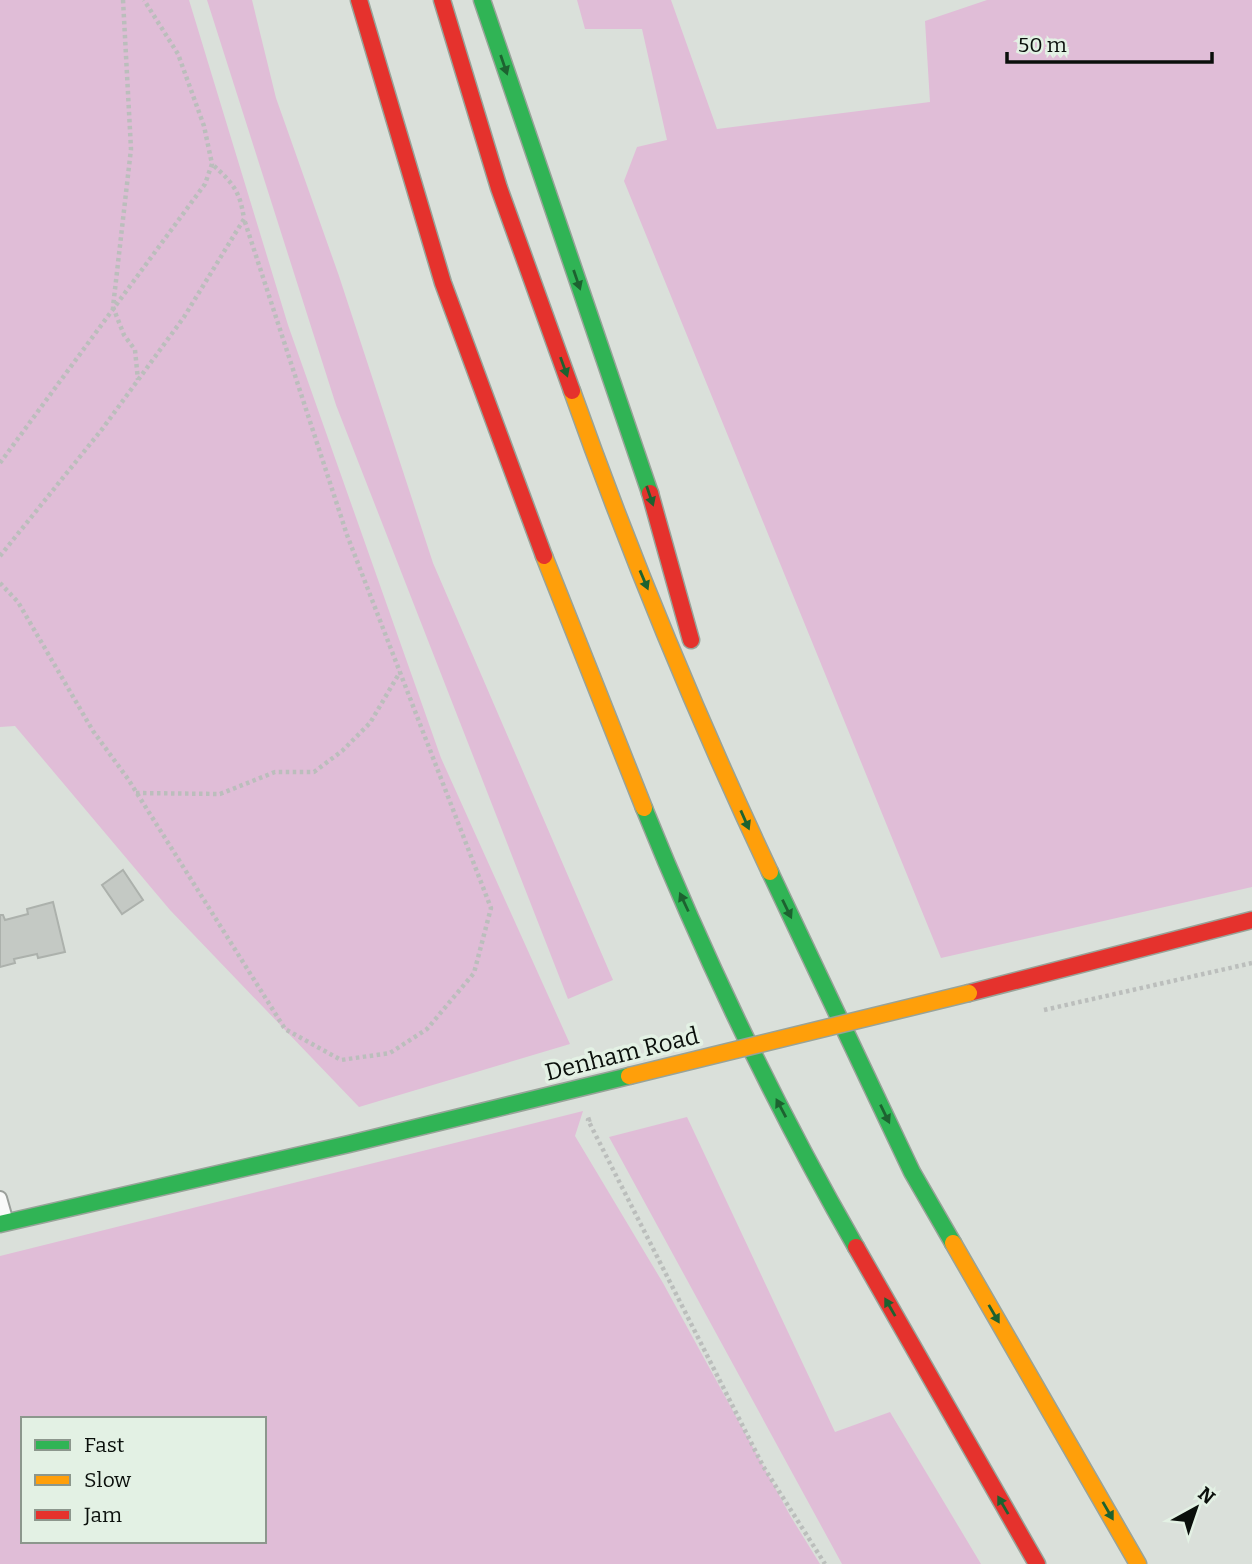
<svg xmlns="http://www.w3.org/2000/svg" width="1252" height="1564" viewBox="0 0 1252 1564" font-family="Bitter,serif">
<style>
.green{fill:#e0bdd7;fill-rule:evenodd}
.building{fill:#c4c9c4;stroke:#acb1ac;stroke-width:2}
.lines{fill:none;stroke-linecap:round;stroke-linejoin:round}
.lane-casing{stroke:#9ba09b;stroke-width:16}
.fast-casing{stroke:#98a399;stroke-width:19}
.slow-casing{stroke:#98a399;stroke-width:19}
.jam-casing{stroke:#98a399;stroke-width:19}
.path{stroke:#bbbebc;stroke-width:4.5;stroke-dasharray:3.5 3.5;stroke-linecap:butt}
.lane{stroke:#f9faf9;stroke-width:12}
.fast{stroke:#30b455;stroke-width:16}
.slow{stroke:#ff9f0a;stroke-width:16}
.jam{stroke:#e5322d;stroke-width:16}
.slow-bridge-casing{stroke:#98a399;stroke-width:19;stroke-linecap:butt}
.slow-bridge{stroke:#ff9f0a;stroke-width:16}
.oneway{fill:#1d6230}
.labels{text-anchor:middle;dominant-baseline:central;stroke-width:7;stroke-linejoin:round;paint-order:stroke}
.street-label{font-size:24px;fill:#0a0f0b;stroke:#e3f1e4}
</style>
<rect width="100%" height="100%" fill="#dae0da"/>
<g class="green">
<path d="M0 0H189L288 325 441 758 570 1044 359 1107 170 910 15 726 0 727Z"/>
<path d="M207 0H252L276 98 339 276 433 563 613 980 568 999 336 405Z"/>
<path d="M577 0H671L717 129 930 102 925 21 987 0H1252V887L941 958 624 181 637 147 667 140 642 29H585Z"/>
<path d="M583 1111 575 1136 663 1283 791 1517 820 1564H0V1256ZM23 1419H264V1541H23Z"/>
<path d="M687 1117 835 1432 890 1412 981 1564H842L609 1137Z"/>
</g>
<g class="building">
<path d="M123 870 143 900 122 914 102 885Z"/>
<path d="M53 902 65 952 38 958 37 954 14 959 15 963 0 967V915H3L5 920 28 914 27 909Z"/>
</g>
<g class="lines">
<g class="lane-casing">
<path id="lane" d="M0 1198 6 1219"/>
</g>
<g class="fast-casing">
<g id="fast">
<path d="M482 0 650 493"/>
<path d="M644 808C705 959 775 1106 856 1247"/>
<path d="M770 872 912 1172 953 1243"/>
<path d="M0 1224 349 1144 629 1076"/>
</g>
</g>
<g class="slow-casing">
<g id="slow">
<path d="M572 391C630 554 696 715 770 872"/>
<path d="M544 556 644 808"/>
<path d="M953 1243 1138 1564"/>
</g>
</g>
<g class="jam-casing">
<g id="jam">
<path d="M359 0 443 283 544 556"/>
<path d="M442 0 499 188 572 391"/>
<path d="M650 493 691 640"/>
<path d="M969 993 1252 920"/>
<path d="M856 1247 1037 1564"/>
</g>
</g>
<g class="path">
<path d="M123 0 131 149 113 307 124 335 135 350 138 380"/>
<path d="M0 463 205 184 212 164 204 126 178 54 144 0"/>
<path d="M0 556 103 428 184 317 244 219C240 191 233 183 212 164"/>
<path d="M0 583 18 602 93 731 128 779 285 1029 341 1060 390 1053 427 1029 474 973 491 908 347 535 244 219"/>
<path d="M136 793 220 794 275 772H314L342 751 370 723 400 672"/>
<path d="M1044 1010 1252 963"/>
<path d="M591 1119 588 1120 763 1466 825 1564"/>
</g>
<use href="#lane" class="lane"/>
<use href="#fast" class="fast"/>
<use href="#slow" class="slow"/>
<use href="#jam" class="jam"/>
<g class="slow-bridge-casing">
<path id="slow-bridge" d="M629 1076 969 993"/>
</g>
<use href="#slow-bridge" class="slow-bridge"/>
</g>
<defs><path id="oneway-solid" d="M-6-.8H1V-3.2L6.5 0L1 3.2V.8H-6Z" transform="scale(1.75)"/></defs>
<g class="oneway">
<use href="#oneway-solid" transform="translate(504 65) rotate(71)"/>
<use href="#oneway-solid" transform="translate(577 280) rotate(71)"/>
<use href="#oneway-solid" transform="translate(564 367) rotate(70)"/>
<use href="#oneway-solid" transform="translate(650 496) rotate(71)"/>
<use href="#oneway-solid" transform="translate(644 580) rotate(67)"/>
<use href="#oneway-solid" transform="translate(745 820) rotate(66)"/>
<use href="#oneway-solid" transform="translate(684 902) rotate(-115)"/>
<use href="#oneway-solid" transform="translate(787 909) rotate(64)"/>
<use href="#oneway-solid" transform="translate(781 1108) rotate(-118)"/>
<use href="#oneway-solid" transform="translate(885 1114) rotate(64)"/>
<use href="#oneway-solid" transform="translate(890 1307) rotate(-120)"/>
<use href="#oneway-solid" transform="translate(994 1314) rotate(60)"/>
<use href="#oneway-solid" transform="translate(1003 1505) rotate(-120)"/>
<use href="#oneway-solid" transform="translate(1108 1511) rotate(60)"/>
</g>
<g class="labels">
<g class="street-label">
<text transform="translate(622 1054) rotate(-14)">Denham Road</text>
</g>
</g>
<rect x="21" y="1417" width="245" height="126" fill="#e3f1e4" stroke="#8c978d" stroke-width="2"/>
<rect x="35" y="1440" width="35" height="10" fill="#30b455" stroke="#8c978d" stroke-width="2"/>
<text x="84" y="1452" font-size="21" fill="#0a0f0b">Fast</text>
<rect x="35" y="1475" width="35" height="10" fill="#ff9f0a" stroke="#8c978d" stroke-width="2"/>
<text x="84" y="1487" font-size="21" fill="#0a0f0b">Slow</text>
<rect x="35" y="1510" width="35" height="10" fill="#e5322d" stroke="#8c978d" stroke-width="2"/>
<text x="84" y="1522" font-size="21" fill="#0a0f0b">Jam</text>
<g transform="translate(1196 1508) rotate(40)" stroke="#e3f1e4" stroke-width="5" paint-order="stroke">
<path d="M0-5L12 26L0 18L-12 26Z" fill="#0a0f0b"/>
<text y="-10" font-size="19" font-weight="bold" text-anchor="middle" fill="#0a0f0b">N</text>
</g>
<path d="M1007 52v10h205v-10" fill="none" stroke="#0a0f0b" stroke-width="3.5"/>
<text x="1018" y="52" font-size="21" fill="#0a0f0b" stroke="#e3f1e4" stroke-width="5" paint-order="stroke">50 m</text>
</svg>
